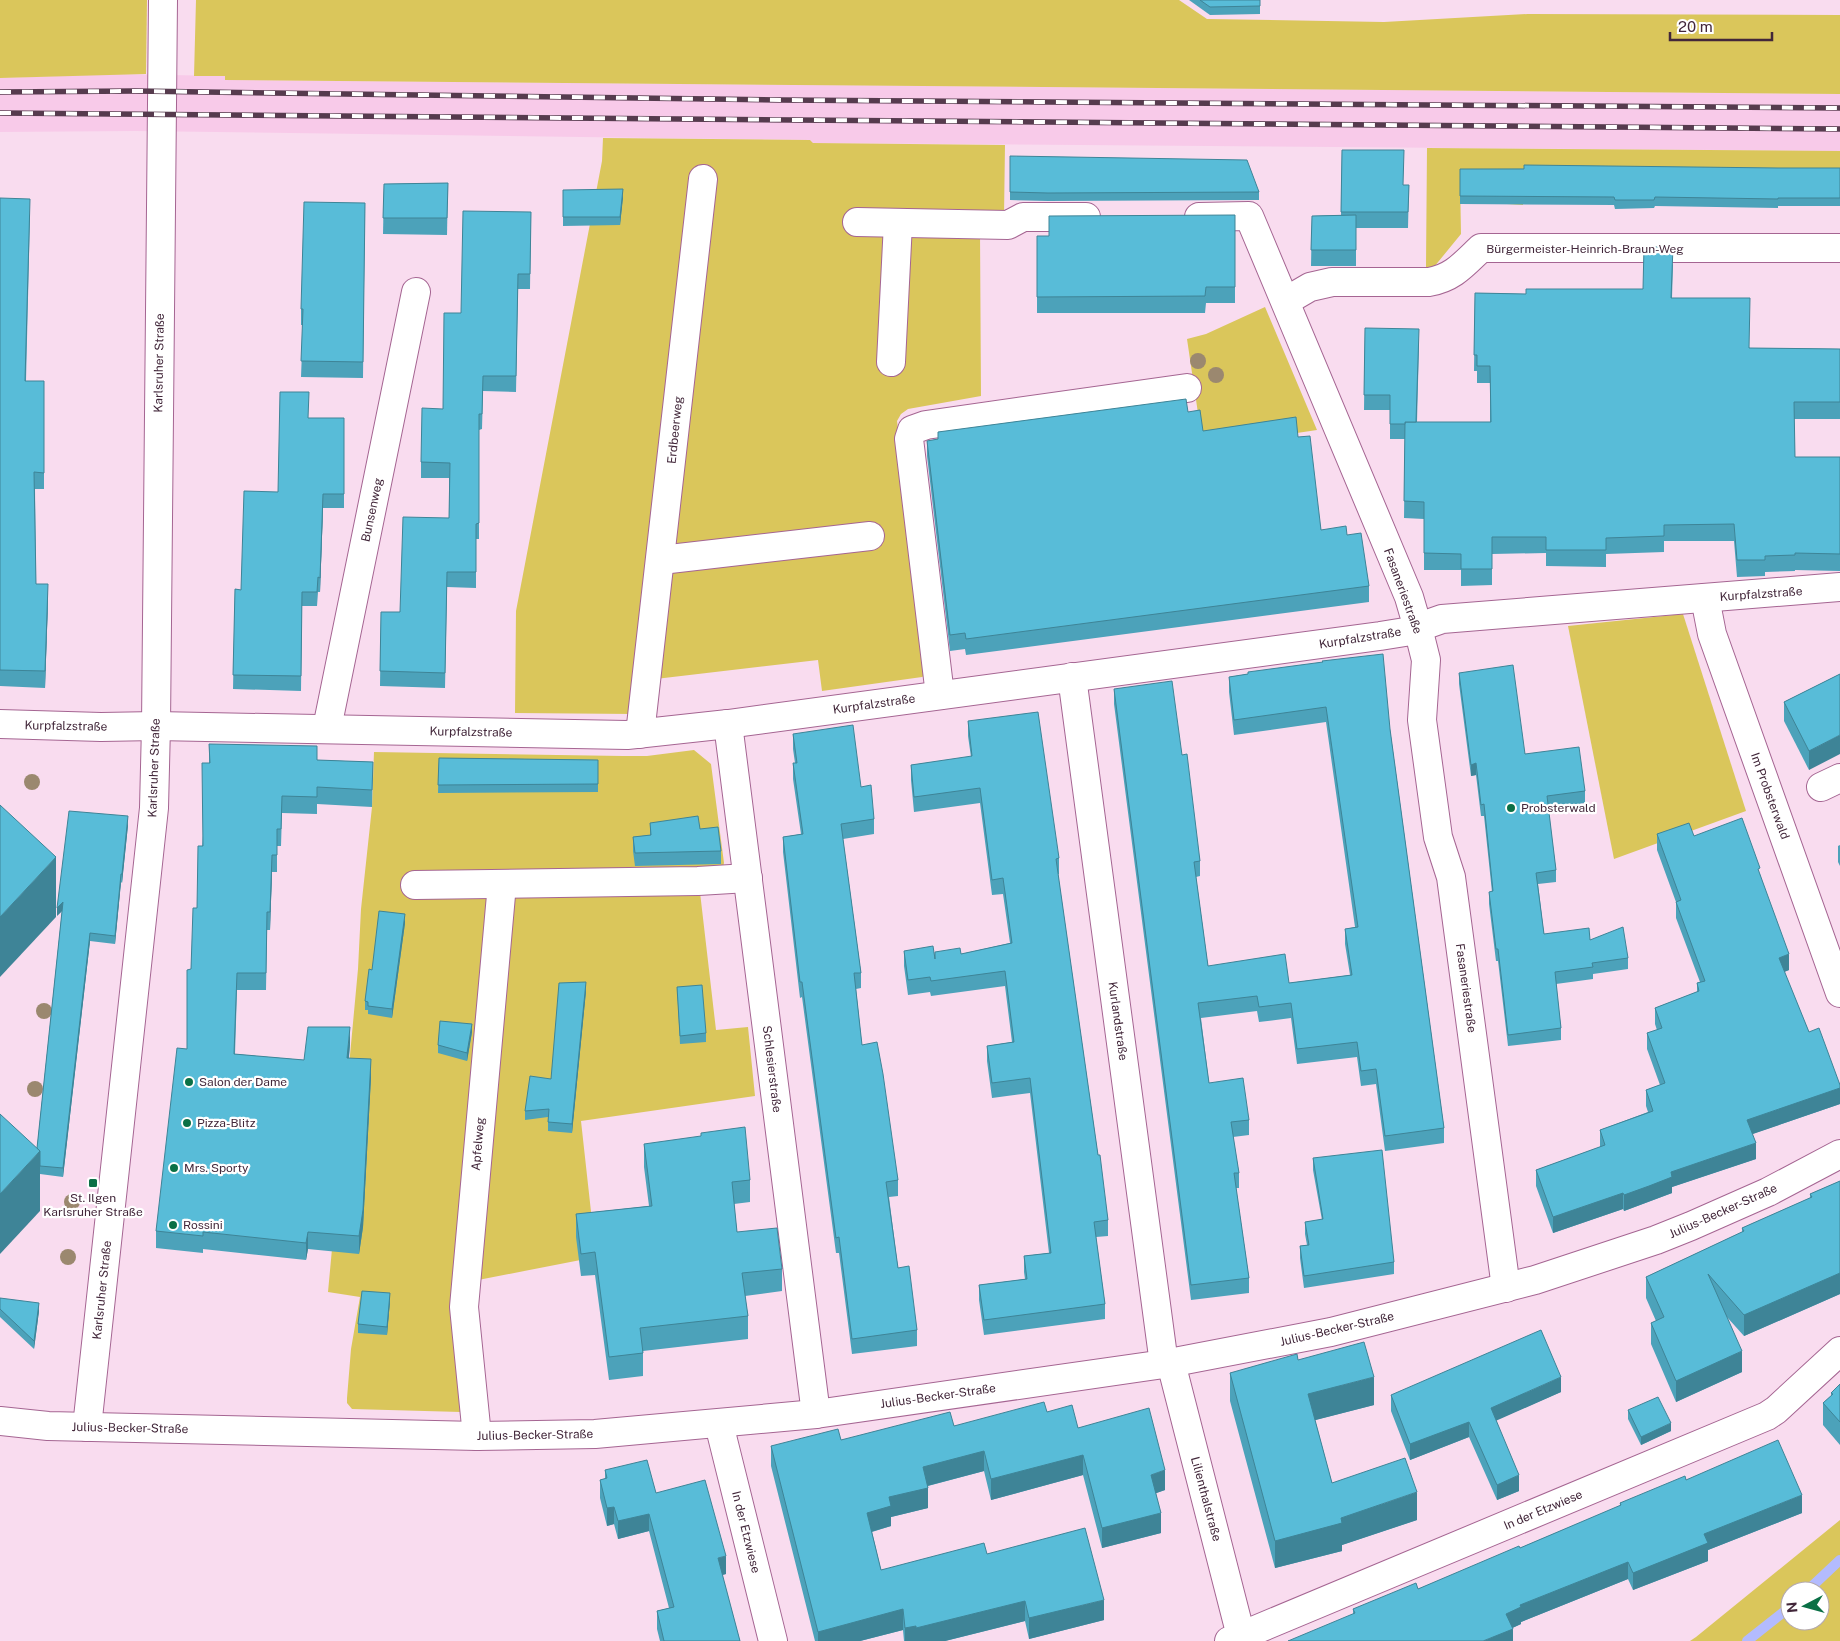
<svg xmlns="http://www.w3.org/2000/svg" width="1840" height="1641" viewBox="0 0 1840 1641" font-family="'Public Sans',sans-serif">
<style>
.built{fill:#f8cae9}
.green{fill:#dac65b;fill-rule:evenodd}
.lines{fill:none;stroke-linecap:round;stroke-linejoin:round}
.stream{stroke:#b3bbfe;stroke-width:10}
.minor-casing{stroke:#a56592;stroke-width:30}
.minor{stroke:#fff;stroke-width:28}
.rail-casing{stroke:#563b4e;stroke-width:5.5}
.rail{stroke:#fff;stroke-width:4;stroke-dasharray:11;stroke-linecap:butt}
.tree{fill:#9b886f}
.wall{fill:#4ca2ba}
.shaded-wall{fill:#3e8497}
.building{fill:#58bcd8;stroke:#3e8497}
.poi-dot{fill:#0b7046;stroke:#fff;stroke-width:2}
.labels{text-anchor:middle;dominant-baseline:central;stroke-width:4.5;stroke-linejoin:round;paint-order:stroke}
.street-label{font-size:12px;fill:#42273a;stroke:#fff}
.poi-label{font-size:12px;fill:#42273a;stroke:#fff;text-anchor:start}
</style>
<rect width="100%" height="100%" fill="#f9dcef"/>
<path class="built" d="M116 74 226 76V80L1840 94V151L813 143 810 140 135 131 0 132V78Z"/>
<g class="green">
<path d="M0 0H147L146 74 0 78Z"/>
<path d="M196 0H1179L1207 19 1384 22 1528 14 1840 15V94L225 80V76H194Z"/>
<path d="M603 138 810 140 813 143 1005 145 1004 216 980 231 981 396 908 409 901 414 897 421 928 670 926 675 922 677 822 691 818 660 647 680 634 714 515 713 516 611 602 161Z"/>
<path d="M1427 148 1840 151V177L1524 174 1523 205 1507 204 1460 178 1461 234 1434 267H1426Z"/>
<path d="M1265 307 1317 430 1203 447 1187 339 1206 334Z"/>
<path d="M1683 614 1746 811 1614 859 1568 626Z"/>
<path d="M694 750 711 764 724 863 722 872 698 875 716 1030 748 1027 755 1096 581 1121 596 1257 473 1281 461 1412 352 1409 347 1403V1398L351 1349 360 1297 328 1292 358 969 361 909 372 807 374 752 623 756H647Z"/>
<path d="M1840 1520V1641H1690L1696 1637ZM1790 1591H1820V1621H1790Z"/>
</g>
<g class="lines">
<g class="stream">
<path d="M1807 1591 1840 1560"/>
<path d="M1747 1641 1790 1607"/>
</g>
<g class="minor-casing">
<g id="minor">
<path d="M1199 217 1249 216 1409 597 1418 628 1426 660 1422 720 1438 837 1451 877 1506 1288"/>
<path d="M857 222 1008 225 1023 217H1086"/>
<path d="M1286 301 1310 287 1332 282H1429C1453 278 1464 264 1481 248H1840"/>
<path d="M891 362 898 223"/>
<path d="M661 560 870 536"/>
<path d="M1705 598 1712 634 1840 993"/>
<path d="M1072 677 1164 1364"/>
<path d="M940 695 909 439 912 430 926 425 1187 388"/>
<path d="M0 724 101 727 156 726 627 735 728 724 1380 636 1405 632 1442 619 1840 587"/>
<path d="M728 724 816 1414"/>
<path d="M327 728 416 292"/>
<path d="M640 734 703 179"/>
<path d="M1821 787 1840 778"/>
<path d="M415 885 698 881 748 878"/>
<path d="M1171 1363 1241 1636"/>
<path d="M0 1421 48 1426 477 1436 595 1434 816 1414 1164 1364 1331 1332 1535 1280 1656 1240 1691 1226 1768 1192 1840 1154"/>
<path d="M719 1424 773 1641"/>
<path d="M87 1427 154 808 156 726 163 0"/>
<path d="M477 1436 464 1307 502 884"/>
<path d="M1229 1641 1767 1416 1776 1410 1840 1351"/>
</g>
</g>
<use href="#minor" class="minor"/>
<g class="rail-casing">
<g id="rail">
<path d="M0 92 135 91 780 100 1840 108"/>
<path d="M0 113 1840 129"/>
</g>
</g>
<use href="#rail" class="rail"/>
</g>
<g class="tree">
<circle cx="1198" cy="361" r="8"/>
<circle cx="1216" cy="375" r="8"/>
<circle cx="32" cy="782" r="8"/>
<circle cx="44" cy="1011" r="8"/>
<circle cx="35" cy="1089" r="8"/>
<circle cx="72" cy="1202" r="8"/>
<circle cx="68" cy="1257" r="8"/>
</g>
<g class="wall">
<path d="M1189 0H1260V14L1210 15Z"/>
<path d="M1342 150 1403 185H1409L1408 228H1356V266H1311L1312 216 1341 215Z"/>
<path d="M1010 156 1259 192V200L1048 201 1010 200Z"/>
<path d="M1840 168V206H1778V208L1655 206 1654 208 1615 209 1614 205 1460 204V169Z"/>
<path d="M448 183 447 235 383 234 384 184Z"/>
<path d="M563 190 623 197 620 225 563 226Z"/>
<path d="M0 198 30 215 26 381H44V489H35L36 584 48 601 45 688 0 686Z"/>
<path d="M365 203 363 378 301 377 303 325H301V309Z"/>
<path d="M531 212 530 289H518L516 392 483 391 482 429 479 430V539H476V588L447 587 445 688 380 686 381 612H400L449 518V478H421V462L443 409 461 313Z"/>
<path d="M1235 215V303H1206L1205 313H1037V236H1049Z"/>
<path d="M1673 264 1672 298 1750 348 1840 349V419H1794L1795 457H1840V571L1795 570V571L1765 572V576L1737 577 1734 541H1664V552L1606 554V567L1546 566V553L1492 554V585L1461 586V570H1424V519L1404 518 1405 439H1390V410H1364L1365 328 1419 344 1417 422H1490V383H1477V371H1474L1475 293 1526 294 1643 289Z"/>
<path d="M1188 412 1203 431 1298 437 1321 530 1347 535 1369 586V602L966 655 965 649 950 651 927 456V441L938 439V432Z"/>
<path d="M308 418H344V508H323L320 592H318L317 606H302L301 691 233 689 235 589 241 590 278 492Z"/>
<path d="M1459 673 1525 754 1585 791V803L1548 808 1556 870V882L1538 884 1544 934 1590 940 1628 958V969L1593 974V979L1556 984 1561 1028V1040L1508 1046 1498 961H1496L1489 904V892H1492L1484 816H1481L1476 775 1471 776 1459 684Z"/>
<path d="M1248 674 1390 729 1444 1128V1143L1385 1151 1376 1084 1361 1086 1357 1057 1297 1064 1291 1018 1259 1022 1257 1011 1201 1018 1209 1083 1249 1120V1135L1233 1137 1239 1173V1188H1236L1249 1278V1293L1191 1300 1114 704V689L1182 755 1200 861V876L1196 877 1208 966 1289 983 1350 975 1345 944V929L1355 927 1326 722 1234 735 1229 692V677Z"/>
<path d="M1840 674 1809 770 1784 721V702Z"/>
<path d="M968 721 1059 858V874H1058L1098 1155 1108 1220V1236L1096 1237 1105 1304V1319L984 1335 979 1300V1285L1025 1279 1024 1272V1256L1049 1253 1030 1093 992 1098 987 1061V1046L1012 1042 1005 986 931 996 930 992 908 995 904 966V951L935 957 961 954 1010 943 1003 894 992 895 980 803 914 812 911 780V765L971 757 968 736Z"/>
<path d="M793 734 861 787 874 819V834L843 839 861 973V988L856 989 862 1045 898 1180V1196L889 1197 898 1268 917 1330V1346L852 1354 839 1253H836L802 997 800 998 783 852V837L801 834 793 779V763H795L793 749Z"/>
<path d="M209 744 317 760 373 762 372 807 317 804V814L282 813 281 846H277V872H272L270 930H267L266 990H237L235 1054 304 1060 350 1044 349 1058 371 1077 363 1227 359 1254 308 1249 306 1260 203 1249V1253L156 1248V1231L187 1049 191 969 197 908 209 763Z"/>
<path d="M439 758 598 760V792L438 793Z"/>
<path d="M650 823 700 829 721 851V864L635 866 633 851V837L650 835Z"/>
<path d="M128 825 122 883 121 882 115 944 90 941 63 1177 40 1174V1211L37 1148 62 911 57 916Z"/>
<path d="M1657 834 1694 836 1760 874 1789 970 1784 972 1809 1032 1840 1085V1104L1752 1134 1756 1159 1672 1187V1193L1624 1211 1623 1209 1553 1233 1536 1186V1170L1600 1147V1130L1648 1112 1646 1106V1090L1660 1085 1647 1049V1033L1657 1030 1655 1024V1008L1697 992V983L1700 982 1676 918V902L1657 850Z"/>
<path d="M1840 845V866L1838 862V846Z"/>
<path d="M405 923 392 1018 368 1014V1010H365V1001L372 970Z"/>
<path d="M677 987 706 1033V1042L680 1044Z"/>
<path d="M586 991 572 1133 548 1131V1117L525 1120V1111L551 1079Z"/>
<path d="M472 1032 467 1061 438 1053V1045Z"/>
<path d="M644 1144 750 1180V1202L734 1204 737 1232 782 1269V1291L745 1296 748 1316V1339L643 1351V1376L609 1380 595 1275 581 1276 576 1237V1214L649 1206 644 1167Z"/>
<path d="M1313 1158 1394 1262V1274L1304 1288 1300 1258V1246L1307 1245 1305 1234V1222L1322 1220 1313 1170Z"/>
<path d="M1840 1181V1294L1744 1336 1726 1316 1742 1372 1676 1402 1651 1344V1323L1656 1321 1646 1298V1277L1742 1232V1228L1810 1198V1194Z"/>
<path d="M0 1298 39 1311 34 1349 0 1317Z"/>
<path d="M390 1301 387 1335 358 1333V1324Z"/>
<path d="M1298 1360 1374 1405 1315 1420 1332 1483 1417 1520 1342 1545V1551L1275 1568 1230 1401V1373Z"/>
<path d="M1840 1384V1445L1823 1425V1403L1831 1396V1393Z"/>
<path d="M1561 1392 1496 1420 1519 1491 1497 1500 1469 1437 1410 1460 1391 1411V1395Z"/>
<path d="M1628 1410 1671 1431 1641 1445 1628 1419Z"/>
<path d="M1047 1412 1078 1428 1165 1490 1156 1493 1161 1533 1102 1548 1083 1475 991 1500 984 1471 928 1486V1508L891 1517V1526L872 1532 881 1570 987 1554 1104 1620 1029 1639 1025 1621 945 1641H904L903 1630 860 1641H815L771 1466V1446L841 1440 954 1426Z"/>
<path d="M605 1470 656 1493 726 1574 722 1575 740 1641H660L657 1629V1611L669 1608 649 1531 618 1539 614 1524 607 1526 600 1498V1480L605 1479Z"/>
<path d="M1686 1480 1802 1513 1708 1550V1561L1633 1590 1628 1579 1521 1622V1624L1512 1628 1513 1641 1353 1614V1609L1418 1589 1520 1548 1620 1506V1503Z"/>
</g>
<g class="shaded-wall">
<path d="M623 189V197L620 225V217Z"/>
<path d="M323 494V508L320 592V578Z"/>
<path d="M48 584V601L45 688V671Z"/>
<path d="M1840 735V754L1809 770V751Z"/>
<path d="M1476 763V775L1471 776V765Z"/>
<path d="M128 816V825L122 883V874Z"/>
<path d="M272 855V872L270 930V912Z"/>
<path d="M56 857V917L0 977V917Z"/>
<path d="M121 874V882L115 944V936Z"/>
<path d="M63 902V910L57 916V908Z"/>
<path d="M405 914V923L392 1018V1009Z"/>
<path d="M90 933V941L63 1177V1168Z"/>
<path d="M1789 954V970L1779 974V958Z"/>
<path d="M586 982V991L572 1133V1124Z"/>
<path d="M472 1024V1032L467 1061V1053Z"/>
<path d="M350 1027V1044L347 1075V1058Z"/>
<path d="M371 1059V1077L363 1227 359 1254V1236Z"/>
<path d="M1840 1088V1104L1747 1136V1120Z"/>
<path d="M1756 1143V1159L1672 1187V1193L1624 1211V1195L1671 1172Z"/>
<path d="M40 1151V1211L0 1254V1194Z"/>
<path d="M1623 1193V1209L1553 1233V1217Z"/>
<path d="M308 1232V1249L306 1260V1243Z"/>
<path d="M1840 1273V1294L1744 1336V1315Z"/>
<path d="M390 1293V1301L387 1335V1327Z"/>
<path d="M39 1303V1311L34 1349V1341Z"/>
<path d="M1742 1351V1372L1676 1402V1381Z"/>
<path d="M1374 1377V1405L1308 1422V1394Z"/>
<path d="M1561 1377V1392L1491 1423V1408Z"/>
<path d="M1469 1422V1437L1410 1460V1444Z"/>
<path d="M1671 1423V1431L1641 1445V1437Z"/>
<path d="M984 1451V1471L923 1487V1467Z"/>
<path d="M1083 1455V1475L991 1500V1479Z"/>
<path d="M1165 1470V1490L1151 1495V1475Z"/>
<path d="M1519 1475V1491L1497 1500V1485Z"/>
<path d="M928 1488V1508L891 1517V1526L867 1533V1513L889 1497Z"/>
<path d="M1417 1492V1520L1342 1545V1551L1275 1568V1541Z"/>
<path d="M1802 1495V1513L1708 1550V1561L1633 1590V1573L1704 1534Z"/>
<path d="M614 1507V1524L607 1526V1508Z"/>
<path d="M1161 1513V1533L1102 1548V1528Z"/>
<path d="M649 1514V1531L618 1539V1521Z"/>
<path d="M726 1556V1574L718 1576V1558Z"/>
<path d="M1628 1562V1579L1521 1622V1624L1506 1631V1614L1520 1605Z"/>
<path d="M1104 1600V1620L1029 1639V1618Z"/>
<path d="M1025 1601V1621L945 1641H916V1628Z"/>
<path d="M903 1609V1630L860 1641H818V1632Z"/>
<path d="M916 1626V1641H905V1628Z"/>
<path d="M1513 1629V1641H1483Z"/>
</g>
<g class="building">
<path d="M1200 0H1260V6L1210 7Z"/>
<path d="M1342 150H1404L1403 185H1409L1408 212H1341Z"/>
<path d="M1010 156 1247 160 1259 192 1048 193 1010 192Z"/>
<path d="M1524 165 1778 168H1840V198H1778V199L1655 197 1654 200H1615L1614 197 1460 196V169H1524Z"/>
<path d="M448 183 447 218H383L384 184Z"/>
<path d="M623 189 620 217H563V190Z"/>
<path d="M0 198 30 199 25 381H44V473L34 472 36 584H48L45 671 0 670Z"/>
<path d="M304 202 365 203 363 362 301 361 303 309H301Z"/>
<path d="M463 211 531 212 530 274H518L516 376H483L482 414H479V523L476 524V572H447L445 673 380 671 381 612H400L403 517 449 518 450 463 421 462 422 408 443 409 444 313H461Z"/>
<path d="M1235 215V287H1206L1205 296 1037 297V236H1049V216Z"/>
<path d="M1356 215V250H1311L1312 216Z"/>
<path d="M1644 247H1673L1671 298H1750L1749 348 1840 349V402H1794L1795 457H1840V554L1795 553V555L1765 556V560H1737L1734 524 1664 525V536L1606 538V550H1546V537H1492V569H1461V554L1424 553V502L1404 501 1405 422H1491L1490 366H1477V355H1474L1475 293 1526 294V289H1643Z"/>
<path d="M1365 328 1419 329 1416 422H1405V424H1390V395H1364Z"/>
<path d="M280 392H309L308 418H344V494H323L320 578 318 577 317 592H302L301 676 233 675 235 589 241 590 244 491 278 492Z"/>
<path d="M1186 399 1188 412 1200 410 1203 431 1296 417 1298 437 1310 436 1321 530 1346 526 1347 535 1361 533 1369 586 966 639 965 633 950 635 927 441 938 439V432Z"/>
<path d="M1383 654 1390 729 1444 1128 1385 1136 1376 1069 1361 1071 1357 1042 1297 1049 1291 1003 1259 1007 1257 996 1198 1003 1209 1083 1243 1078 1249 1120 1231 1122 1239 1173H1234L1249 1278 1191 1285 1114 689 1172 681 1182 755 1187 754 1200 861 1194 862 1208 966 1285 954 1289 983 1352 975 1345 929 1358 927 1326 707 1234 720 1229 677 1248 674V672L1323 662 1322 661Z"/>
<path d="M1513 665 1525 754 1579 747 1585 791 1547 796 1556 870 1536 873 1544 934 1589 928 1590 940 1623 927 1628 958 1592 963 1593 967 1555 972 1561 1028 1508 1035 1498 949H1496L1489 892 1493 891 1484 804 1481 805 1476 763 1471 765 1459 673Z"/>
<path d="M1840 674V735L1809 751 1784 702Z"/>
<path d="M1038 712 1059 858 1056 859 1098 1155H1100L1108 1220 1094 1222 1105 1304 984 1320 979 1285 1027 1279 1024 1256 1051 1253 1030 1078 992 1083 987 1046 1014 1042 1005 971 931 981 930 977 908 980 904 951 933 946 935 959V952L960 948 961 954 1012 943 1003 878 992 880 980 788 914 797 911 765 972 756 968 721Z"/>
<path d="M853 725 861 787 871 785 874 819 841 824 861 973H854L862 1045 877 1042 883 1074 898 1180 886 1182 898 1268 909 1266 917 1330 852 1339 839 1237 836 1238 802 982H800L783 837 803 834 793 763H797L793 734Z"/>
<path d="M209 744 317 746V760L373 762 372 790 317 787V797L282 796 281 829H277V855H272L270 912H267L266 973H237L234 1054 304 1060 308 1027H350L347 1058 371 1059 363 1210 359 1236 308 1232 306 1243 203 1232V1236L156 1231 177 1048 187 1049V970L191 969 193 908H197L198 846H203L202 763H210Z"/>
<path d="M439 758 598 760V784L438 785Z"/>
<path d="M0 805 56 857 0 917Z"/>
<path d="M69 811 128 816 122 874H121L115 936 90 933 63 1168 40 1166V1151L37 1148 63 902 57 908Z"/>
<path d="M698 816 700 829 718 827 721 851 635 853 633 837 651 835 650 823Z"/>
<path d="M1742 818 1760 868 1758 869 1789 954 1779 958 1809 1032 1819 1028 1840 1085V1088L1747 1120 1756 1143 1671 1172 1672 1177 1649 1186 1624 1195 1623 1193 1553 1217 1536 1170 1605 1145 1600 1130 1653 1111 1646 1090 1665 1083 1647 1033 1662 1028 1655 1008 1699 991 1697 983 1705 981 1676 902 1681 900 1657 834 1689 823 1694 836Z"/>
<path d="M379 911 405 914 392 1009 368 1006V1002L365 1001 369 969 372 970Z"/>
<path d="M586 982 572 1124 548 1122 549 1109 525 1111 530 1076 551 1079 559 983Z"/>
<path d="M702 985 706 1033 680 1036 677 987Z"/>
<path d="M440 1021 472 1024 467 1053 438 1045Z"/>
<path d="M0 1114 40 1151 0 1194Z"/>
<path d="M745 1127 750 1180 732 1182 737 1232 777 1228 782 1269 742 1273 748 1316 640 1328 643 1353 609 1357 595 1252 581 1254 576 1214 652 1206 644 1144 701 1136V1133Z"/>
<path d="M1382 1150 1394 1262 1304 1276 1300 1246 1309 1245 1305 1222 1323 1219 1313 1158Z"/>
<path d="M1840 1181V1273L1744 1315 1708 1274 1742 1351 1676 1381 1651 1323 1664 1317 1646 1277 1744 1231 1742 1228 1812 1197 1810 1194Z"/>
<path d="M362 1291 390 1293 387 1327 358 1324Z"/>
<path d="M0 1298 39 1303 34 1341 0 1309Z"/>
<path d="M1541 1330 1561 1377 1491 1408 1519 1475 1497 1485 1469 1422 1410 1444 1391 1395Z"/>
<path d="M1364 1342 1374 1377 1308 1394 1332 1483 1405 1458 1417 1492 1341 1518 1342 1523 1275 1541 1230 1373 1297 1354 1298 1360Z"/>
<path d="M1840 1384V1422L1823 1403 1833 1394 1831 1393Z"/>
<path d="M1658 1397 1671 1423 1641 1437 1628 1410Z"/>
<path d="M1044 1402 1047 1412 1072 1405 1078 1428 1149 1408 1165 1470 1151 1475 1161 1513 1102 1528 1083 1455 991 1479 984 1451 923 1467 928 1488 889 1497 891 1506 867 1513 881 1570 984 1543 987 1554 1085 1528 1104 1600 1029 1618 1025 1601 916 1628V1626L905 1628 903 1609 818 1632 771 1446 838 1429 841 1440 950 1412 954 1426Z"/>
<path d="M1778 1440 1802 1495 1704 1534 1708 1543 1633 1573 1628 1562 1520 1605 1521 1607 1506 1614 1513 1629 1483 1641H1288L1355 1613 1353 1609 1416 1583 1418 1589 1519 1546 1520 1548 1621 1505 1620 1503 1685 1476 1686 1480Z"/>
<path d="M647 1460 656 1493 705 1480 726 1556 718 1558 740 1641H664L657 1611 674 1607 649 1514 618 1521 614 1507 607 1508 600 1480 607 1478 605 1470Z"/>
</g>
<g class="poi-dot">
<circle cx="1511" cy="808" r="5"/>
<circle cx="189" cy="1082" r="5"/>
<circle cx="187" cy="1123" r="5"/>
<circle cx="174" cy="1168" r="5"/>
<rect x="88" y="1178" width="10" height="10" rx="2.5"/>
<circle cx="173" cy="1225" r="5"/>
</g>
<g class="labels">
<g class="street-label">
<text x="1585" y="249">Bürgermeister-Heinrich-Braun-Weg</text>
<text transform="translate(159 363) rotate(-89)">Karlsruher Straße</text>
<text transform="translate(675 430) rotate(-84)">Erdbeerweg</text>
<text transform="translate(372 510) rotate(-78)">Bunsenweg</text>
<text transform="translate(1403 591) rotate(70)">Fasaneriestraße</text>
<text transform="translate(1761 594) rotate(-4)">Kurpfalzstraße</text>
<text transform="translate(1360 638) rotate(-9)">Kurpfalzstraße</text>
<text transform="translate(874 704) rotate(-8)">Kurpfalzstraße</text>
<text transform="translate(66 726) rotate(1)">Kurpfalzstraße</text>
<text transform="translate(471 732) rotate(1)">Kurpfalzstraße</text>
<text transform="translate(154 768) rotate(-88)">Karlsruher Straße</text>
<text transform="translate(1770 796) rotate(70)">Im Probsterwald</text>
<text transform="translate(1466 988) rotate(82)">Fasaneriestraße</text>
<text transform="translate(1118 1021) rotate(82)">Kurlandstraße</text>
<text transform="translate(772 1069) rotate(83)">Schlesierstraße</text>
<text transform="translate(478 1144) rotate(-85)">Apfelweg</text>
<text transform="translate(1723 1211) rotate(-24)">Julius-Becker-Straße</text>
<text transform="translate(102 1290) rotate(-84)">Karlsruher Straße</text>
<text transform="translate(1337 1329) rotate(-13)">Julius-Becker-Straße</text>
<text transform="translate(938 1396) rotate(-8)">Julius-Becker-Straße</text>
<text transform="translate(130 1428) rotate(1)">Julius-Becker-Straße</text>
<text transform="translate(535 1435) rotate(-1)">Julius-Becker-Straße</text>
<text transform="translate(1206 1499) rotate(75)">Lilienthalstraße</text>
<text transform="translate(1543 1510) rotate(-23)">In der Etzwiese</text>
<text transform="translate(746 1532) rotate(76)">In der Etzwiese</text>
</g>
<g class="poi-label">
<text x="1521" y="808">Probsterwald</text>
<text x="199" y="1082">Salon der Dame</text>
<text x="197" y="1123">Pizza-Blitz</text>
<text x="184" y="1168">Mrs. Sporty</text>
<text x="93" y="1198" text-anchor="middle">St. Ilgen<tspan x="93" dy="14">Karlsruher Straße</tspan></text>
<text x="183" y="1225">Rossini</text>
</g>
</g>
<g transform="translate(1805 1606) rotate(264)"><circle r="24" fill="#ffffff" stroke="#b3a9b0"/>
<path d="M0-4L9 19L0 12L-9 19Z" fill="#0b7046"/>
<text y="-8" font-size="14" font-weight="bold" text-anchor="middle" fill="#42273a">N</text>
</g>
<path d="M1670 32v8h102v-8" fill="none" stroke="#42273a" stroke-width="2.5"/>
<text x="1678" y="32" font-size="15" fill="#42273a" stroke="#ffffff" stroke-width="4" paint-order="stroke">20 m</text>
</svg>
